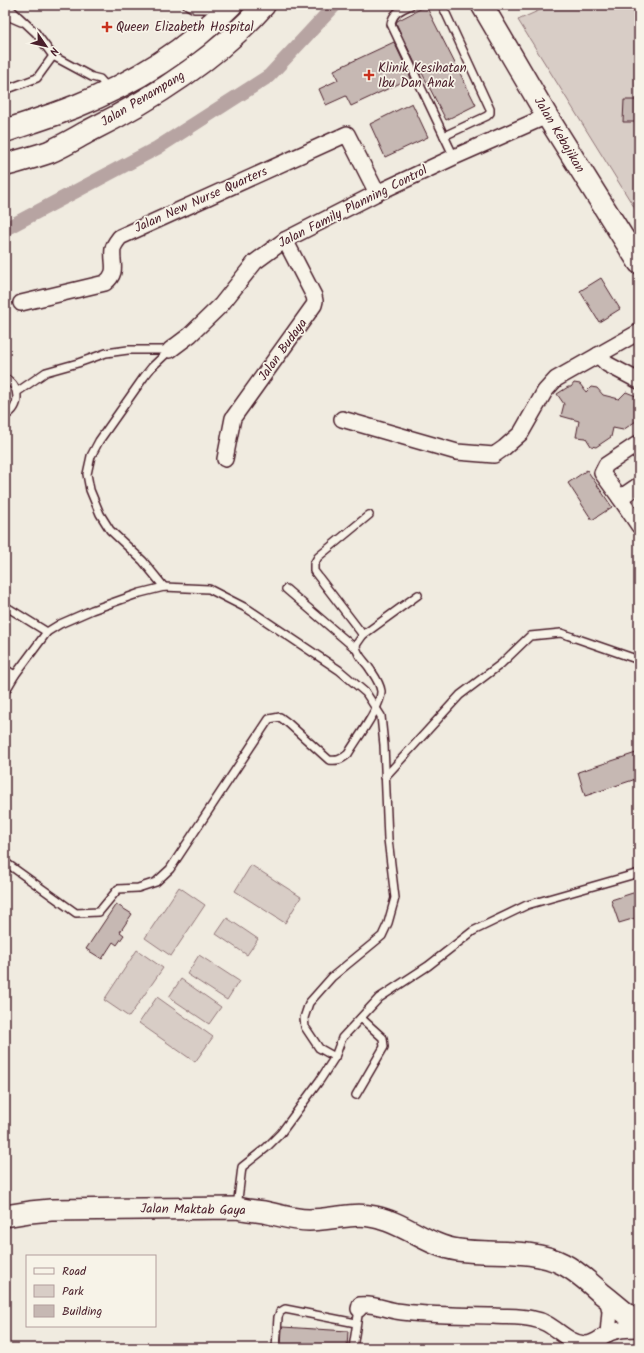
<svg xmlns="http://www.w3.org/2000/svg" width="644" height="1353" viewBox="0 0 644 1353" font-family="Kalam,sans-serif">
<style>
.green{fill:#d8cdc6;stroke:#917678}
.lines{fill:none;stroke-linecap:round;stroke-linejoin:round}
.canal{stroke:#b7a4a2;stroke-width:14}
.building{fill:#c6b8b3;stroke:#4a1f2b}
.lane-casing{stroke:#4a1f2b;stroke-width:10}
.street-casing{stroke:#4a1f2b;stroke-width:18}
.secondary-casing{stroke:#4a1f2b;stroke-width:24}
.primary-casing{stroke:#4a1f2b;stroke-width:25}
.lane{stroke:#f7f3e8;stroke-width:7}
.street{stroke:#f7f3e8;stroke-width:15}
.secondary{stroke:#f7f3e8;stroke-width:21}
.primary{stroke:#f7f3e8;stroke-width:22}
.poi-dot{fill:#c8321e;stroke:#f7f3e8;stroke-width:1.5}
.labels{text-anchor:middle;dominant-baseline:central;stroke-width:3.5;stroke-linejoin:round;paint-order:stroke}
.poi-label{font-size:13px;fill:#4a1f2b;stroke:#f7f3e8;text-anchor:start}
.street-label{font-size:13px;fill:#4a1f2b;stroke:#f7f3e8}
</style>
<rect width="100%" height="100%" fill="#f0ebe0"/>
<filter id="ink" filterUnits="userSpaceOnUse"><feTurbulence type="fractalNoise" baseFrequency=".025" numOctaves="2"/><feDisplacementMap in="SourceGraphic" scale="8" xChannelSelector="R" yChannelSelector="G"/><feConvolveMatrix kernelMatrix="1 2 1 2 8 2 1 2 1" color-interpolation-filters="sRGB"/></filter>
<g filter="url(#ink)">
<g class="green">
<path d="M551 5H639V215L518 20Z"/>
<path d="M251 865 301 897 285 923 235 891Z"/>
<path d="M179 887 205 905 171 956 145 938Z"/>
<path d="M227 918 258 939 247 955 216 934Z"/>
<path d="M137 950 163 968 129 1017 104 1000Z"/>
<path d="M199 955 239 981 227 1000 187 974Z"/>
<path d="M181 979 221 1007 209 1024 169 997Z"/>
<path d="M157 997 213 1037 195 1062 139 1023Z"/>
</g>
<g class="lines">
<path class="canal" d="M5 229 157 148 269 76 335 5"/>
</g>
<g class="building">
<path d="M426 6 476 105 446 120 422 73 420 74 396 23 397 21Z"/>
<path d="M394 42 411 78 351 106 346 96 326 105 319 89 338 80 334 70Z"/>
<path d="M624 100H639V122H623Z"/>
<path d="M412 103 428 137 385 157 370 124Z"/>
<path d="M601 278 620 309 599 322 580 291Z"/>
<path d="M574 383 580 384 586 392 591 387 597 388 603 395 619 399 626 392 636 396 635 406 639 412V419L623 430 613 428 611 437 596 447 591 446 586 438 576 437 579 421 561 416 564 404 557 394 568 387H571Z"/>
<path d="M587 470 612 507 592 520 568 483Z"/>
<path d="M639 752V778L585 796 578 772Z"/>
<path d="M639 891V917L619 923 611 900Z"/>
<path d="M116 904 132 914 120 932 124 935 117 945 113 942 102 959 86 949Z"/>
<path d="M282 1327 348 1331 347 1348H281Z"/>
</g>
<g class="lines">
<g class="lane-casing">
<g id="lane">
<path d="M6 5 36 33 53 56 92 77 100 79 109 89"/>
<path d="M187 5 194 9H206L211 5"/>
<path d="M411 5C401 10 393 12 391 24L454 157"/>
<path d="M442 5 490 109V113L487 116 444 136"/>
<path d="M488 11 499 5"/>
<path d="M5 15 21 22"/>
<path d="M5 90 37 78 53 56"/>
<path d="M5 378C21 387 21 407 5 416"/>
<path d="M17 392 46 372 78 363 106 353 128 350H170"/>
<path d="M164 587 143 561 110 530 100 514 90 490 87 474 91 456 99 441 144 377 152 367 170 350"/>
<path d="M286 589 356 649"/>
<path d="M5 606 47 632"/>
<path d="M363 635 314 571V564L318 557 369 515"/>
<path d="M5 669 15 675"/>
<path d="M5 692 15 675 47 632 60 624 92 610 140 593 164 587 209 589 248 609 339 670 366 693 381 716 384 745 388 839 395 898 388 923 382 936 332 977 309 1003 304 1018 305 1027 319 1048 335 1057"/>
<path d="M385 777 460 695 501 664 530 636 561 633 639 660"/>
<path d="M5 862 76 913 99 912 118 889 138 888 156 882 170 869 269 719 280 717 288 723 329 760C337 761 341 760 348 754 356 740 382 706 381 691 380 683 374 675 370 669 365 661 356 655 356 645L363 635 418 595"/>
<path d="M356 1095 384 1047 383 1038 361 1018"/>
<path d="M237 1207 242 1167 266 1148 281 1133 320 1080 335 1057 342 1038 379 998 428 966 473 931 527 905 639 873"/>
<path d="M276 1348 278 1317 280 1312 285 1309 356 1323"/>
<path d="M353 1348 359 1309"/>
</g>
</g>
<g class="street-casing">
<g id="street">
<path d="M21 303 105 283C119 272 111 263 113 249 114 244 117 241 120 237L347 134 377 193"/>
<path d="M170 350 190 335 221 305 255 262 285 240 377 193 454 157 547 116"/>
<path d="M598 355 607 364 639 381"/>
<path d="M342 419 457 452 494 455 504 448 521 433 545 391 556 379 639 332"/>
<path d="M639 443 606 465 602 473 620 498 639 485"/>
<path d="M225 459 233 418 314 305 315 301 314 296 285 240"/>
<path d="M620 498 639 526"/>
<path d="M607 1298 610 1311 608 1334"/>
<path d="M359 1309 360 1305C372 1303 385 1309 396 1311 428 1316 461 1315 494 1316 507 1317 521 1316 533 1319 554 1322 564 1342 584 1344 595 1345 600 1337 609 1333 619 1329 629 1329 639 1329"/>
</g>
</g>
<g class="secondary-casing">
<g id="secondary">
<path d="M482 5 547 116 639 263"/>
<path d="M5 1216 30 1212 51 1210 237 1208C246 1210 255 1211 264 1212 279 1215 293 1220 309 1220 331 1220 352 1212 375 1217 405 1223 428 1246 458 1250 492 1255 532 1248 563 1264 577 1271 590 1283 601 1293 614 1303 626 1314 639 1324"/>
</g>
</g>
<g class="primary-casing">
<g id="primary">
<path d="M5 131C28 123 51 116 74 107 132 84 187 50 231 5"/>
<path d="M5 165C19 161 35 157 49 152 63 146 76 138 89 131 153 99 216 59 264 5"/>
</g>
</g>
<use href="#lane" class="lane"/>
<use href="#street" class="street"/>
<use href="#secondary" class="secondary"/>
<use href="#primary" class="primary"/>
</g>
</g>
<g class="poi-dot">
<path d="M105 21h4v4h4v4h-4v4h-4v-4h-4v-4h4z"/>
<path d="M367 69h4v4h4v4h-4v4h-4v-4h-4v-4h4z"/>
</g>
<g class="labels">
<g class="poi-label">
<text x="116" y="27">Queen Elizabeth Hospital</text>
<text x="378" y="68">Klinik Kesihatan<tspan x="378" dy="15">Ibu Dan Anak</tspan></text>
</g>
<g class="street-label">
<text transform="translate(143 99) rotate(-31)">Jalan Penampang</text>
<text transform="translate(559 135) rotate(59)">Jalan Kebajikan</text>
<text transform="translate(201 200) rotate(-24)">Jalan New Nurse Quarters</text>
<text transform="translate(353 207) rotate(-27)">Jalan Family Planning Control</text>
<text transform="translate(283 350) rotate(-54)">Jalan Budaya</text>
<text transform="translate(193 1210) rotate(1)">Jalan Maktab Gaya</text>
</g>
</g>
<rect width="644" height="1353" fill="none" stroke="#f7f3e8" stroke-width="20"/>
<rect x="10" y="10" width="624" height="1333" fill="none" stroke="#4a1f2b" stroke-width="1.5" filter="url(#ink)"/>
<rect x="26" y="1255" width="130" height="72" fill="#f7f3e8" stroke="#b29e9c"/>
<rect x="34" y="1268" width="20" height="6" fill="#f7f3e8" stroke="#b29e9c"/>
<text x="62" y="1275" font-size="12" fill="#4a1f2b">Road</text>
<rect x="34" y="1285" width="20" height="12" fill="#d8cdc6" stroke="#b29e9c"/>
<text x="62" y="1295" font-size="12" fill="#4a1f2b">Park</text>
<rect x="34" y="1305" width="20" height="12" fill="#c6b8b3" stroke="#b29e9c"/>
<text x="62" y="1315" font-size="12" fill="#4a1f2b">Building</text>
<g transform="translate(46 46) rotate(124)" stroke="#f7f3e8" stroke-width="3" paint-order="stroke">
<path d="M0-3L7 15L0 10L-7 15Z" fill="#4a1f2b"/>
<text y="-6" font-size="11" font-weight="bold" text-anchor="middle" fill="#4a1f2b">N</text>
</g>
</svg>
